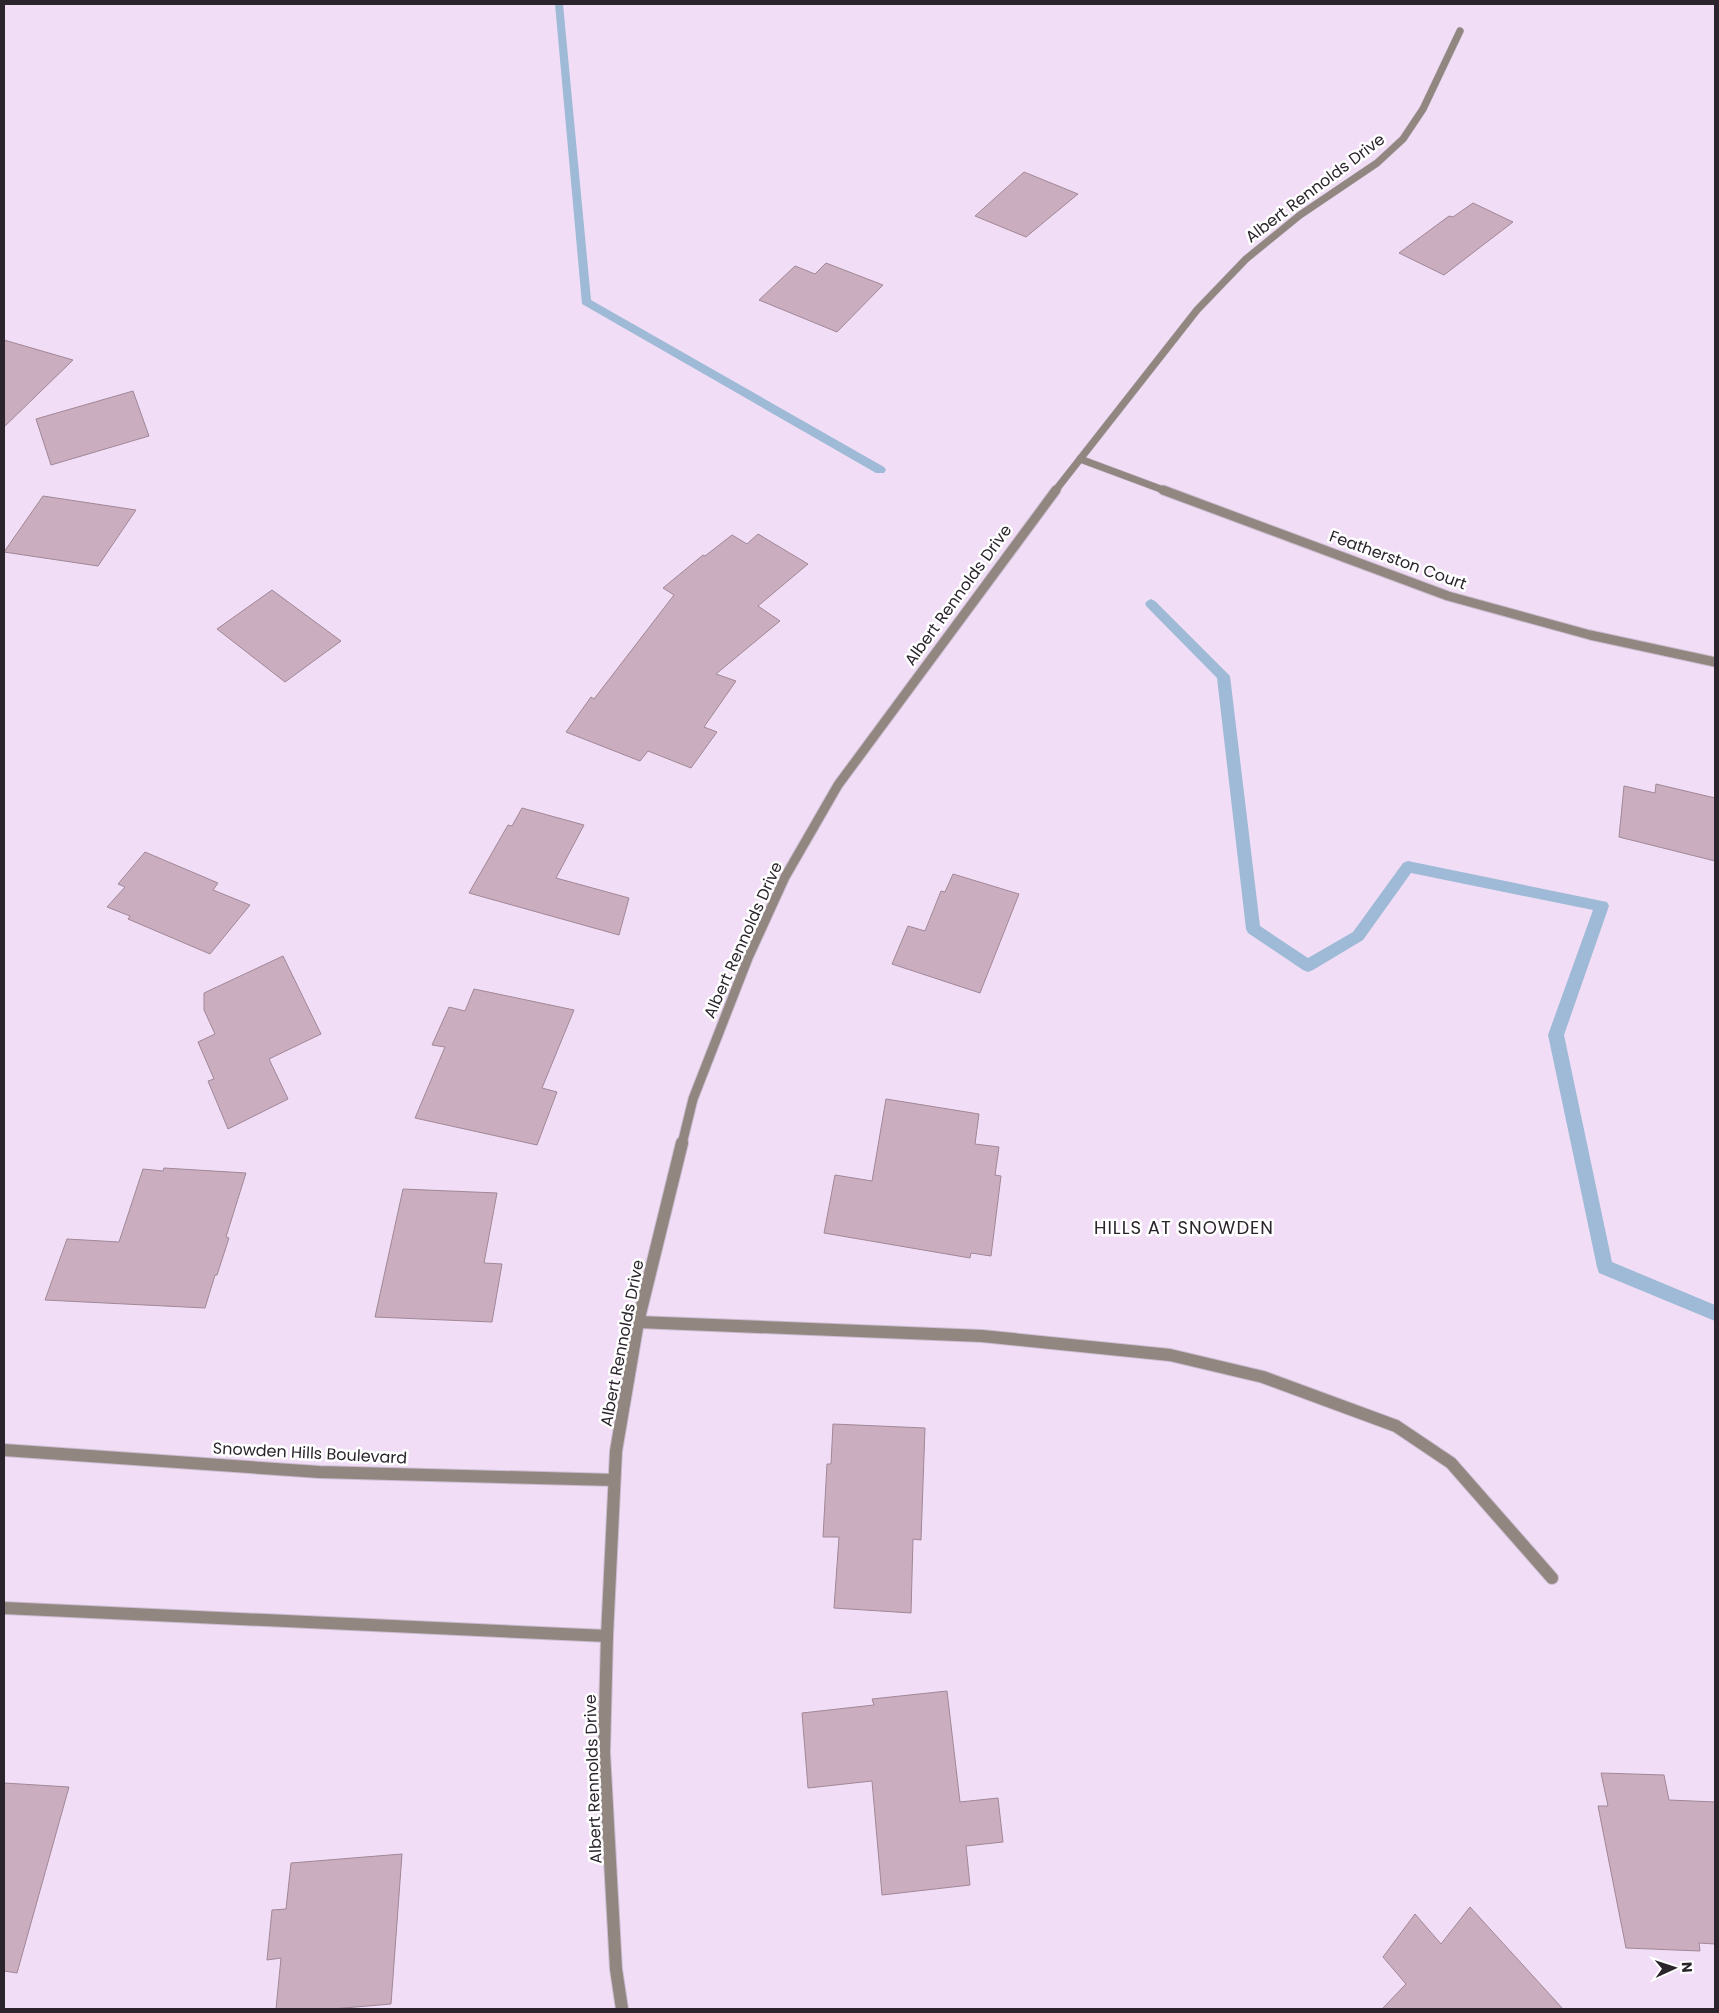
<svg xmlns="http://www.w3.org/2000/svg" width="1719" height="2013" viewBox="0 0 1719 2013" font-family="Poppins,sans-serif">
<style>
.lines{fill:none;stroke-linecap:round;stroke-linejoin:round}
.stream{fill:#9ebad6;fill-rule:evenodd}
.building{fill:#caaebf;stroke:#a18797}
.service-casing{stroke:#cdbdd2;stroke-width:14}
.minor-far2-casing{stroke:#cdbdd2;stroke-width:8}
.minor-far1-casing{stroke:#cdbdd2;stroke-width:11}
.minor-casing{stroke:#cdbdd2;stroke-width:14}
.service{stroke:#928780;stroke-width:12}
.minor-far2{stroke:#928780;stroke-width:7}
.minor-far1{stroke:#928780;stroke-width:9}
.minor{stroke:#928780;stroke-width:12}
.labels{text-anchor:middle;dominant-baseline:central;stroke-width:5;stroke-linejoin:round;paint-order:stroke}
.street-label{font-size:16px;fill:#2b242d;stroke:#fff}
.neighbourhood-label{font-size:18px;letter-spacing:1px;fill:#2b242d;stroke:#fff}
</style>
<rect width="100%" height="100%" fill="#f1def6"/>
<g class="lines">
<g class="stream">
<path d="M555 4H563L591 300 884 467 886 470 884 473H876L582 304Z"/>
<path d="M1151 599 1155 601 1230 676 1260 926 1308 958 1353 932 1403 863 1408 861 1607 902 1609 906 1564 1035 1612 1262 1715 1305V1321L1599 1273 1597 1267 1548 1035 1593 910 1411 873 1363 940 1313 970 1308 972 1303 970 1248 933 1246 929 1217 678 1147 607 1145 604 1147 601Z"/>
</g>
</g>
<g class="building">
<path d="M1024 172 1078 194 1026 237 975 216Z"/>
<path d="M1473 203 1513 222 1444 275 1399 253 1449 216 1453 217Z"/>
<path d="M826 263 883 285 837 332 759 300 795 266 815 274Z"/>
<path d="M4 340 73 360 4 427Z"/>
<path d="M133 391 149 436 51 465 36 419Z"/>
<path d="M43 496 136 510 98 566 4 552Z"/>
<path d="M758 534 808 564 758 606 780 621 716 674 736 681 704 727 717 732 691 768 648 751 640 761 566 732 591 697 594 699 674 595 663 588 703 555 705 556 732 535 747 544Z"/>
<path d="M272 590 341 641 285 682 217 629Z"/>
<path d="M1656 784 1715 798V861L1619 837 1624 786 1655 793Z"/>
<path d="M522 808 584 825 556 878 629 898 619 935 469 893 508 825 512 826Z"/>
<path d="M145 852 218 883 213 890 250 905 210 954 128 919 130 916 107 907 125 887 118 884Z"/>
<path d="M953 874 1019 894 980 993 892 964 908 926 925 931 941 891 945 892Z"/>
<path d="M283 956 321 1034 269 1059 288 1099 228 1129 208 1081 214 1079 198 1042 215 1034 204 1010V993Z"/>
<path d="M474 989 574 1010 542 1088 557 1092 537 1145 415 1118 445 1047 432 1045 449 1007 465 1011Z"/>
<path d="M886 1099 979 1114 975 1144 999 1147 995 1175 1001 1176 991 1256 971 1253 970 1258 824 1233 835 1175 872 1181Z"/>
<path d="M164 1168 246 1173 226 1237 229 1238 217 1275H215L205 1308 45 1300 67 1239 119 1242 143 1169 163 1171Z"/>
<path d="M403 1189 497 1193 484 1263 502 1264 492 1322 375 1317Z"/>
<path d="M833 1424 925 1428 921 1540 913 1539 911 1613 834 1608 839 1537H823L827 1464H831Z"/>
<path d="M947 1691 960 1802 998 1798 1003 1842 966 1846 970 1885 882 1895 872 1781 808 1788 802 1713 874 1705 872 1699Z"/>
<path d="M1601 1773 1664 1775 1669 1800 1715 1802V1944L1699 1943 1700 1951 1626 1948 1598 1806H1608Z"/>
<path d="M4 1783 69 1787 17 1973 4 1971Z"/>
<path d="M402 1854 391 2004 332 2009H276L281 1958 267 1960 272 1910 286 1909 291 1863Z"/>
<path d="M1470 1907 1563 2009H1382L1406 1984 1383 1957 1415 1914 1441 1944Z"/>
</g>
<g class="lines">
<g class="service-casing">
<path id="service" d="M638 1322 982 1336 1170 1355 1263 1377 1396 1426 1451 1463 1552 1578"/>
</g>
<g class="minor-far2-casing">
<g id="minor-far2">
<path d="M1080 459 1166 491"/>
<path d="M1055 491 1197 310 1246 259 1300 215 1377 163 1403 139 1423 109 1460 31"/>
</g>
</g>
<g class="minor-far1-casing">
<g id="minor-far1">
<path d="M1163 490 1448 596 1590 635 1715 662"/>
<path d="M682 1144 693 1099 748 958 785 877 838 785 1056 490"/>
</g>
</g>
<g class="minor-casing">
<g id="minor">
<path d="M4 1450 319 1472 614 1480"/>
<path d="M4 1608 607 1636"/>
<path d="M622 2009 616 1969 604 1752 607 1636 616 1451 638 1322 682 1143"/>
</g>
</g>
<use href="#service" class="service"/>
<use href="#minor-far2" class="minor-far2"/>
<use href="#minor-far1" class="minor-far1"/>
<use href="#minor" class="minor"/>
</g>
<g class="labels">
<g class="street-label">
<text transform="translate(1315 188) rotate(-37)">Albert Rennolds Drive</text>
<text transform="translate(1398 560) rotate(20)">Featherston Court</text>
<text transform="translate(958 595) rotate(-54)">Albert Rennolds Drive</text>
<text transform="translate(743 940) rotate(-66)">Albert Rennolds Drive</text>
<text transform="translate(622 1343) rotate(-79)">Albert Rennolds Drive</text>
<text transform="translate(310 1453) rotate(3)">Snowden Hills Boulevard</text>
<text transform="translate(593 1779) rotate(-92)">Albert Rennolds Drive</text>
</g>
<g class="neighbourhood-label">
<text x="1184" y="1227">HILLS AT SNOWDEN</text>
</g>
</g>
<rect width="1719" height="2013" fill="none" stroke="#2b242d" stroke-width="10"/>
<g transform="translate(1674 1968) rotate(87)" stroke="#ffffff" stroke-width="4" paint-order="stroke">
<path d="M0-4L9 19L0 12L-9 19Z" fill="#2b242d"/>
<text y="-8" font-size="14" font-weight="bold" text-anchor="middle" fill="#2b242d">N</text>
</g>
</svg>
